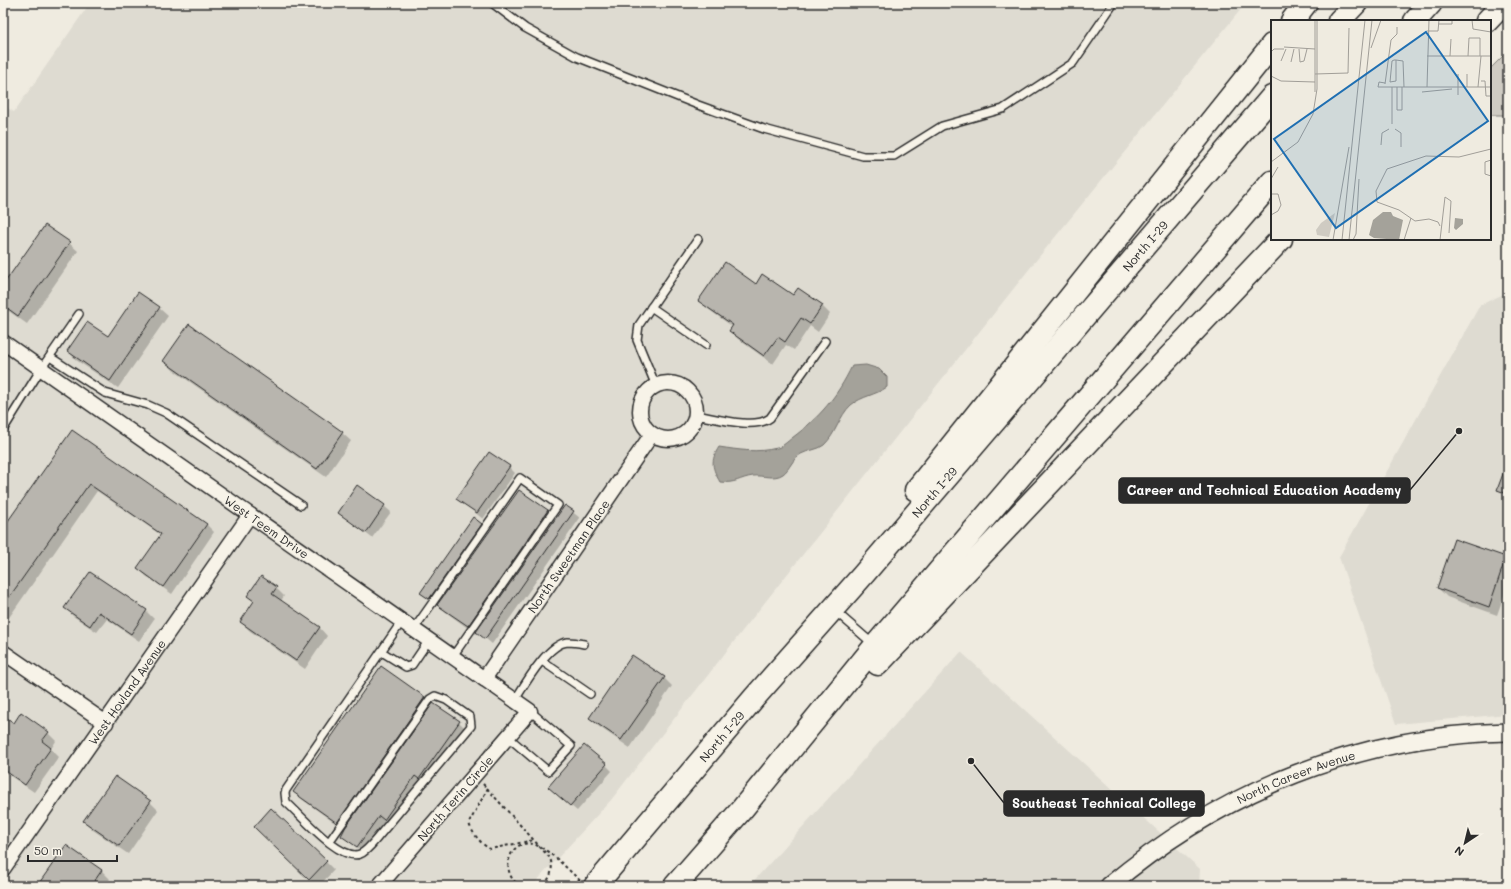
<svg xmlns="http://www.w3.org/2000/svg" width="1511" height="889" viewBox="0 0 1511 889" font-family="Mali,sans-serif">
<style>
.built{fill:#dedbd1}
.green{fill:#cfcbc2;stroke:#7d7b76}
.water{fill:#a4a29a;stroke:#74726e}
.shadow{fill:#0003}
.building{fill:#b8b5ae;stroke:#2b2b2b}
.lines{fill:none;stroke-linecap:round;stroke-linejoin:round}
.service-casing{stroke:#2b2b2b;stroke-width:10}
.minor-casing{stroke:#2b2b2b;stroke-width:17}
.tertiary-casing{stroke:#2b2b2b;stroke-width:20}
.motorway-casing{stroke:#2b2b2b;stroke-width:25}
.path{stroke:#2b2b2b;stroke-width:2;stroke-dasharray:3 3;stroke-linecap:butt}
.service{stroke:#f7f3e8;stroke-width:7}
.minor{stroke:#f7f3e8;stroke-width:14}
.tertiary{stroke:#f7f3e8;stroke-width:17}
.motorway{stroke:#f7f3e8;stroke-width:22}
.path-bridge{stroke:#2b2b2b;stroke-width:2;stroke-dasharray:3 3;stroke-linecap:butt}
.labels{text-anchor:middle;dominant-baseline:central;stroke-width:3;stroke-linejoin:round;paint-order:stroke}
.street-label{font-size:12px;fill:#2b2b2b;stroke:#f7f3e8}
.inset-road{fill:none;stroke:#a19e98;stroke-width:1}
.view{fill:#1f6fb2;fill-opacity:0.15;stroke:#1f6fb2;stroke-width:2}
.inset-edge{fill:none;stroke:#2b2b2b;stroke-width:2}
.leader{fill:none;stroke:#2b2b2b;stroke-width:1.5}
.callout-dot{fill:#2b2b2b;stroke:#f7f3e8;stroke-width:1.5}
.callout{fill:#2b2b2b;stroke:#2b2b2b;stroke-width:1.5}
.callout-label{font-size:13px;text-anchor:middle;font-weight:bold;fill:#fff}
</style>
<rect width="100%" height="100%" fill="#efebe0"/>
<filter id="ink" filterUnits="userSpaceOnUse"><feTurbulence type="fractalNoise" baseFrequency=".025" numOctaves="2"/><feDisplacementMap in="SourceGraphic" scale="8" xChannelSelector="R" yChannelSelector="G"/><feConvolveMatrix kernelMatrix="1 2 1 2 8 2 1 2 1" color-interpolation-filters="sRGB"/></filter>
<g filter="url(#ink)">
<g class="built">
<path d="M90 3H1246L1034 263 743 630 611 800 532 886H3V105L14 112Z"/>
<path d="M1508 292V714L1396 724 1339 557 1480 305Z"/>
<path d="M961 652 1200 869 1199 886H749Z"/>
</g>
<path class="green" d="M1508 51V115H1490V69Z"/>
<path class="water" d="M866 365 879 369 887 377V387C876 395 862 396 851 405 839 416 836 434 824 445 818 450 808 450 801 454 792 459 790 469 783 474 774 480 763 475 753 476 739 478 736 484 720 482 712 468 710 461 719 447 739 450 757 453 777 448 782 447 788 441 792 438 820 417 837 397 852 366Z"/>
<g class="shadow">
<path d="M69 243 78 251 27 324 3 307V287Z"/>
<path d="M756 285 822 306 830 314 818 332 810 326 794 350 786 345 773 364 738 339 730 331 733 327 708 309 699 301Z"/>
<path d="M159 308 168 316 118 388 76 360 68 351 108 337Z"/>
<path d="M165 361 342 433 351 441 326 477 173 370Z"/>
<path d="M72 432 206 524 214 532 172 594 146 576 138 568 161 535 97 491 8 619 3 616V530Z"/>
<path d="M1508 462V498L1498 489Z"/>
<path d="M509 467 515 473 483 519 458 499Z"/>
<path d="M520 491 548 511 556 519 565 506 580 518 492 644 478 632 476 634 447 613 438 605Z"/>
<path d="M384 506 391 512 372 538 339 513Z"/>
<path d="M481 524 487 531 435 605 421 593Z"/>
<path d="M1455 540 1508 560V584L1497 615 1447 597 1438 588Z"/>
<path d="M91 573 146 611 154 619 139 641 107 619 97 632 73 616 66 608Z"/>
<path d="M276 588 284 596 281 601 319 627 327 636 305 669 250 631 241 622 255 603 248 596Z"/>
<path d="M381 667 425 698 433 706 459 722 467 730 428 786 424 783 393 827 387 824 366 854 342 836 346 831 303 800 294 792Z"/>
<path d="M664 678 672 686 630 748 598 726 590 718Z"/>
<path d="M3 716 14 724 48 733 56 741 51 749 59 757 34 792 3 771Z"/>
<path d="M606 765 612 771 577 811 556 793Z"/>
<path d="M150 802 158 810 128 854 93 830 84 821Z"/>
<path d="M263 835 326 862 334 870 319 886H316Z"/>
<path d="M66 846 102 871 110 879 105 886H38Z"/>
</g>
<g class="building">
<path d="M45 225 70 242 18 316 3 305V285Z"/>
<path d="M725 262 756 284 762 274 793 295 798 288 823 305 810 324 801 318 785 342 778 337 764 356 729 331 733 325 698 301Z"/>
<path d="M138 292 160 307 110 381 67 351 87 322 108 336Z"/>
<path d="M189 324 343 432 317 469 163 361Z"/>
<path d="M72 430 207 524 163 587 137 568 161 534 89 484 3 606V528Z"/>
<path d="M489 452 510 466 477 513 456 499Z"/>
<path d="M1507 463H1508V494L1497 490Z"/>
<path d="M357 485 385 505 366 533 338 513Z"/>
<path d="M519 490 548 510 468 626 437 605Z"/>
<path d="M565 505 574 511 485 639 476 632Z"/>
<path d="M473 517 482 524 429 599 420 593Z"/>
<path d="M1454 539 1506 557 1489 607 1437 588Z"/>
<path d="M90 572 147 610 131 634 99 612 90 626 64 608Z"/>
<path d="M261 576 277 587 272 594 320 627 296 661 240 622 254 601 247 596Z"/>
<path d="M632 655 665 677 621 740 589 718Z"/>
<path d="M381 666 425 697 337 823 293 792Z"/>
<path d="M433 703 460 721 419 779 415 776 384 820 379 816 357 847 341 836 345 828Z"/>
<path d="M21 712 49 732 42 741 51 748 25 785 3 769V715L14 723Z"/>
<path d="M584 745 607 764 570 806 548 787Z"/>
<path d="M115 776 151 801 119 846 83 821Z"/>
<path d="M271 808 327 861 309 880 254 827Z"/>
<path d="M66 845 102 870 91 886H37Z"/>
</g>
<g class="lines">
<g class="service-casing">
<g id="service">
<path d="M492 3 525 28 577 57 698 105 764 129 863 156H894L942 126 1003 109 1073 63 1114 3"/>
<path d="M651 307 706 345"/>
<path d="M50 357 105 393 148 405 166 413 301 505"/>
<path d="M656 386 637 340 639 325 698 239"/>
<path d="M696 415C715 418 754 430 770 418L825 341"/>
<path d="M3 430 41 369 79 314"/>
<path d="M834 610 873 644"/>
<path d="M414 629 520 478 558 505 453 656"/>
<path d="M382 652 406 667 412 665 429 640"/>
<path d="M542 661 590 694"/>
<path d="M515 700C525 684 548 643 568 642 573 642 579 643 584 644"/>
<path d="M508 737 548 771 571 746 530 711"/>
<path d="M329 842 430 699 435 696 446 700 470 717 471 726 378 837C373 843 366 852 360 854 340 862 300 814 286 802L285 793 286 790 402 621"/>
</g>
</g>
<g class="minor-casing">
<g id="minor">
<path id="s1" d="M3 342 530 711 379 886"/>
<circle cx="668" cy="411" r="28"/>
<path d="M3 652 106 723"/>
<path id="s2" d="M484 679 652 434"/>
<path id="s3" d="M3 869 250 515"/>
</g>
</g>
<g class="tertiary-casing">
<g id="tertiary">
<path id="s4" d="M1109 886C1223 790 1358 735 1508 732"/>
</g>
</g>
<g class="motorway-casing">
<g id="motorway">
<path d="M1292 21 1306 3"/>
<path d="M1339 21 1356 3"/>
<path d="M1415 21 1431 3"/>
<path d="M1487 21 1504 3"/>
<path d="M916 490 1272 45"/>
<path d="M878 664 1281 239"/>
<path id="s5" d="M595 886 754 698 863 575 1272 97"/>
<path d="M675 886 743 808 875 646 1272 182"/>
</g>
</g>
<g class="path">
<path d="M483 784 550 858C554 869 551 881 540 886"/>
<path d="M488 788 469 823C471 832 482 845 490 849L534 840"/>
</g>
<use href="#service" class="service"/>
<use href="#minor" class="minor"/>
<use href="#tertiary" class="tertiary"/>
<use href="#motorway" class="motorway"/>
<path class="path-bridge" d="M521 886C497 874 510 835 536 845 553 852 572 874 586 886"/>
</g>
</g>
<g class="labels">
<g class="street-label">
<text stroke="none"><textPath href="#s5" startOffset="844">North I-29</textPath></text>
<text stroke="none"><textPath href="#s5" startOffset="520">North I-29</textPath></text>
<text stroke="none"><textPath href="#s1" startOffset="322">West Teem Drive</textPath></text>
<text stroke="none"><textPath href="#s2" startOffset="149">North Sweetman Place</textPath></text>
<text stroke="none"><textPath href="#s3" startOffset="216">West Hovland Avenue</textPath></text>
<text stroke="none"><textPath href="#s5" startOffset="196">North I-29</textPath></text>
<text stroke="none"><textPath href="#s4" startOffset="218">North Career Avenue</textPath></text>
<text transform="translate(455 798) rotate(-49)">North Terin Circle</text>
</g>
</g>
<g transform="translate(1271 20)">
<rect width="220" height="220" fill="#efebe0"/>
<path d="M64 193 58 217 46 215 45 210 50 203Z" fill="#cfcbc2"/>
<path d="M112 192H120L122 196 132 200 128 220 103 218 98 215 102 200ZM184 198 192 199V204L185 210 183 208Z" fill="#a4a29a"/>
<path class="inset-road" d="M44 0V72M201 0 202 9 220 12M167 4H181V0M156 11H167L168 0M13 27 44 29M100 28 110 0M28 29 29 42 33 41 36 29M0 32 3 29H13M156 36H220M179 36 180 19M197 36 198 18H209V36M125 40V61L119 62 121 41 123 40H125L132 41 133 67M10 41 15 29M20 42 23 29M44 54 77 53 78 8M187 54V75M196 54V67M0 56 10 61 44 62M210 61H214L215 76H220M114 63 108 62 107 67H220M114 64 120 20 126 14V7M121 67V104M126 67V90H131V67M156 67 158 0M207 67 210 36M151 72 181 69M124 109 130 113V127M110 125 111 113 118 109M220 140 214 142V154L220 156M0 142 27 122 42 94 46 69V0M0 159 7 147M0 174H7L10 185 7 191 0 195M169 206 167 202 158 199 144 201 128 190 106 182 105 171 116 149 155 136 188 137 220 129M62 220 78 127M71 220 94 0M78 220 101 0M82 220 85 214 88 159M133 220 140 198M169 220 174 177 180 181 178 213"/>
<path class="view" d="M155 12 217 101 65 208 3 119Z"/>
<rect width="220" height="220" class="inset-edge"/>
</g>
<path class="leader" d="M1459 431L1410 490M971 761L1004 803"/>
<g class="callout-dot">
<circle cx="1459" cy="431" r="4"/>
<circle cx="971" cy="761" r="4"/>
</g>
<g class="callout">
<rect x="1119" y="478" width="291" height="25" rx="4"/>
<rect x="1004" y="791" width="200" height="25" rx="4"/>
</g>
<g class="callout-label">
<text x="1264" y="495">Career and Technical Education Academy</text>
<text x="1104" y="808">Southeast Technical College</text>
</g>
<rect width="1511" height="889" fill="none" stroke="#f7f3e8" stroke-width="16"/>
<rect x="8" y="8" width="1495" height="873" fill="none" stroke="#2b2b2b" stroke-width="1.5" filter="url(#ink)"/>
<g transform="translate(1465 843) rotate(215)" stroke="#f7f3e8" stroke-width="3" paint-order="stroke">
<path d="M0-3L7 15L0 10L-7 15Z" fill="#2b2b2b"/>
<text y="-6" font-size="11" font-weight="bold" text-anchor="middle" fill="#2b2b2b">N</text>
</g>
<path d="M28 855v6h89v-6" fill="none" stroke="#2b2b2b" stroke-width="2"/>
<text x="34" y="855" font-size="12" fill="#2b2b2b" stroke="#f7f3e8" stroke-width="3" paint-order="stroke">50 m</text>
</svg>
